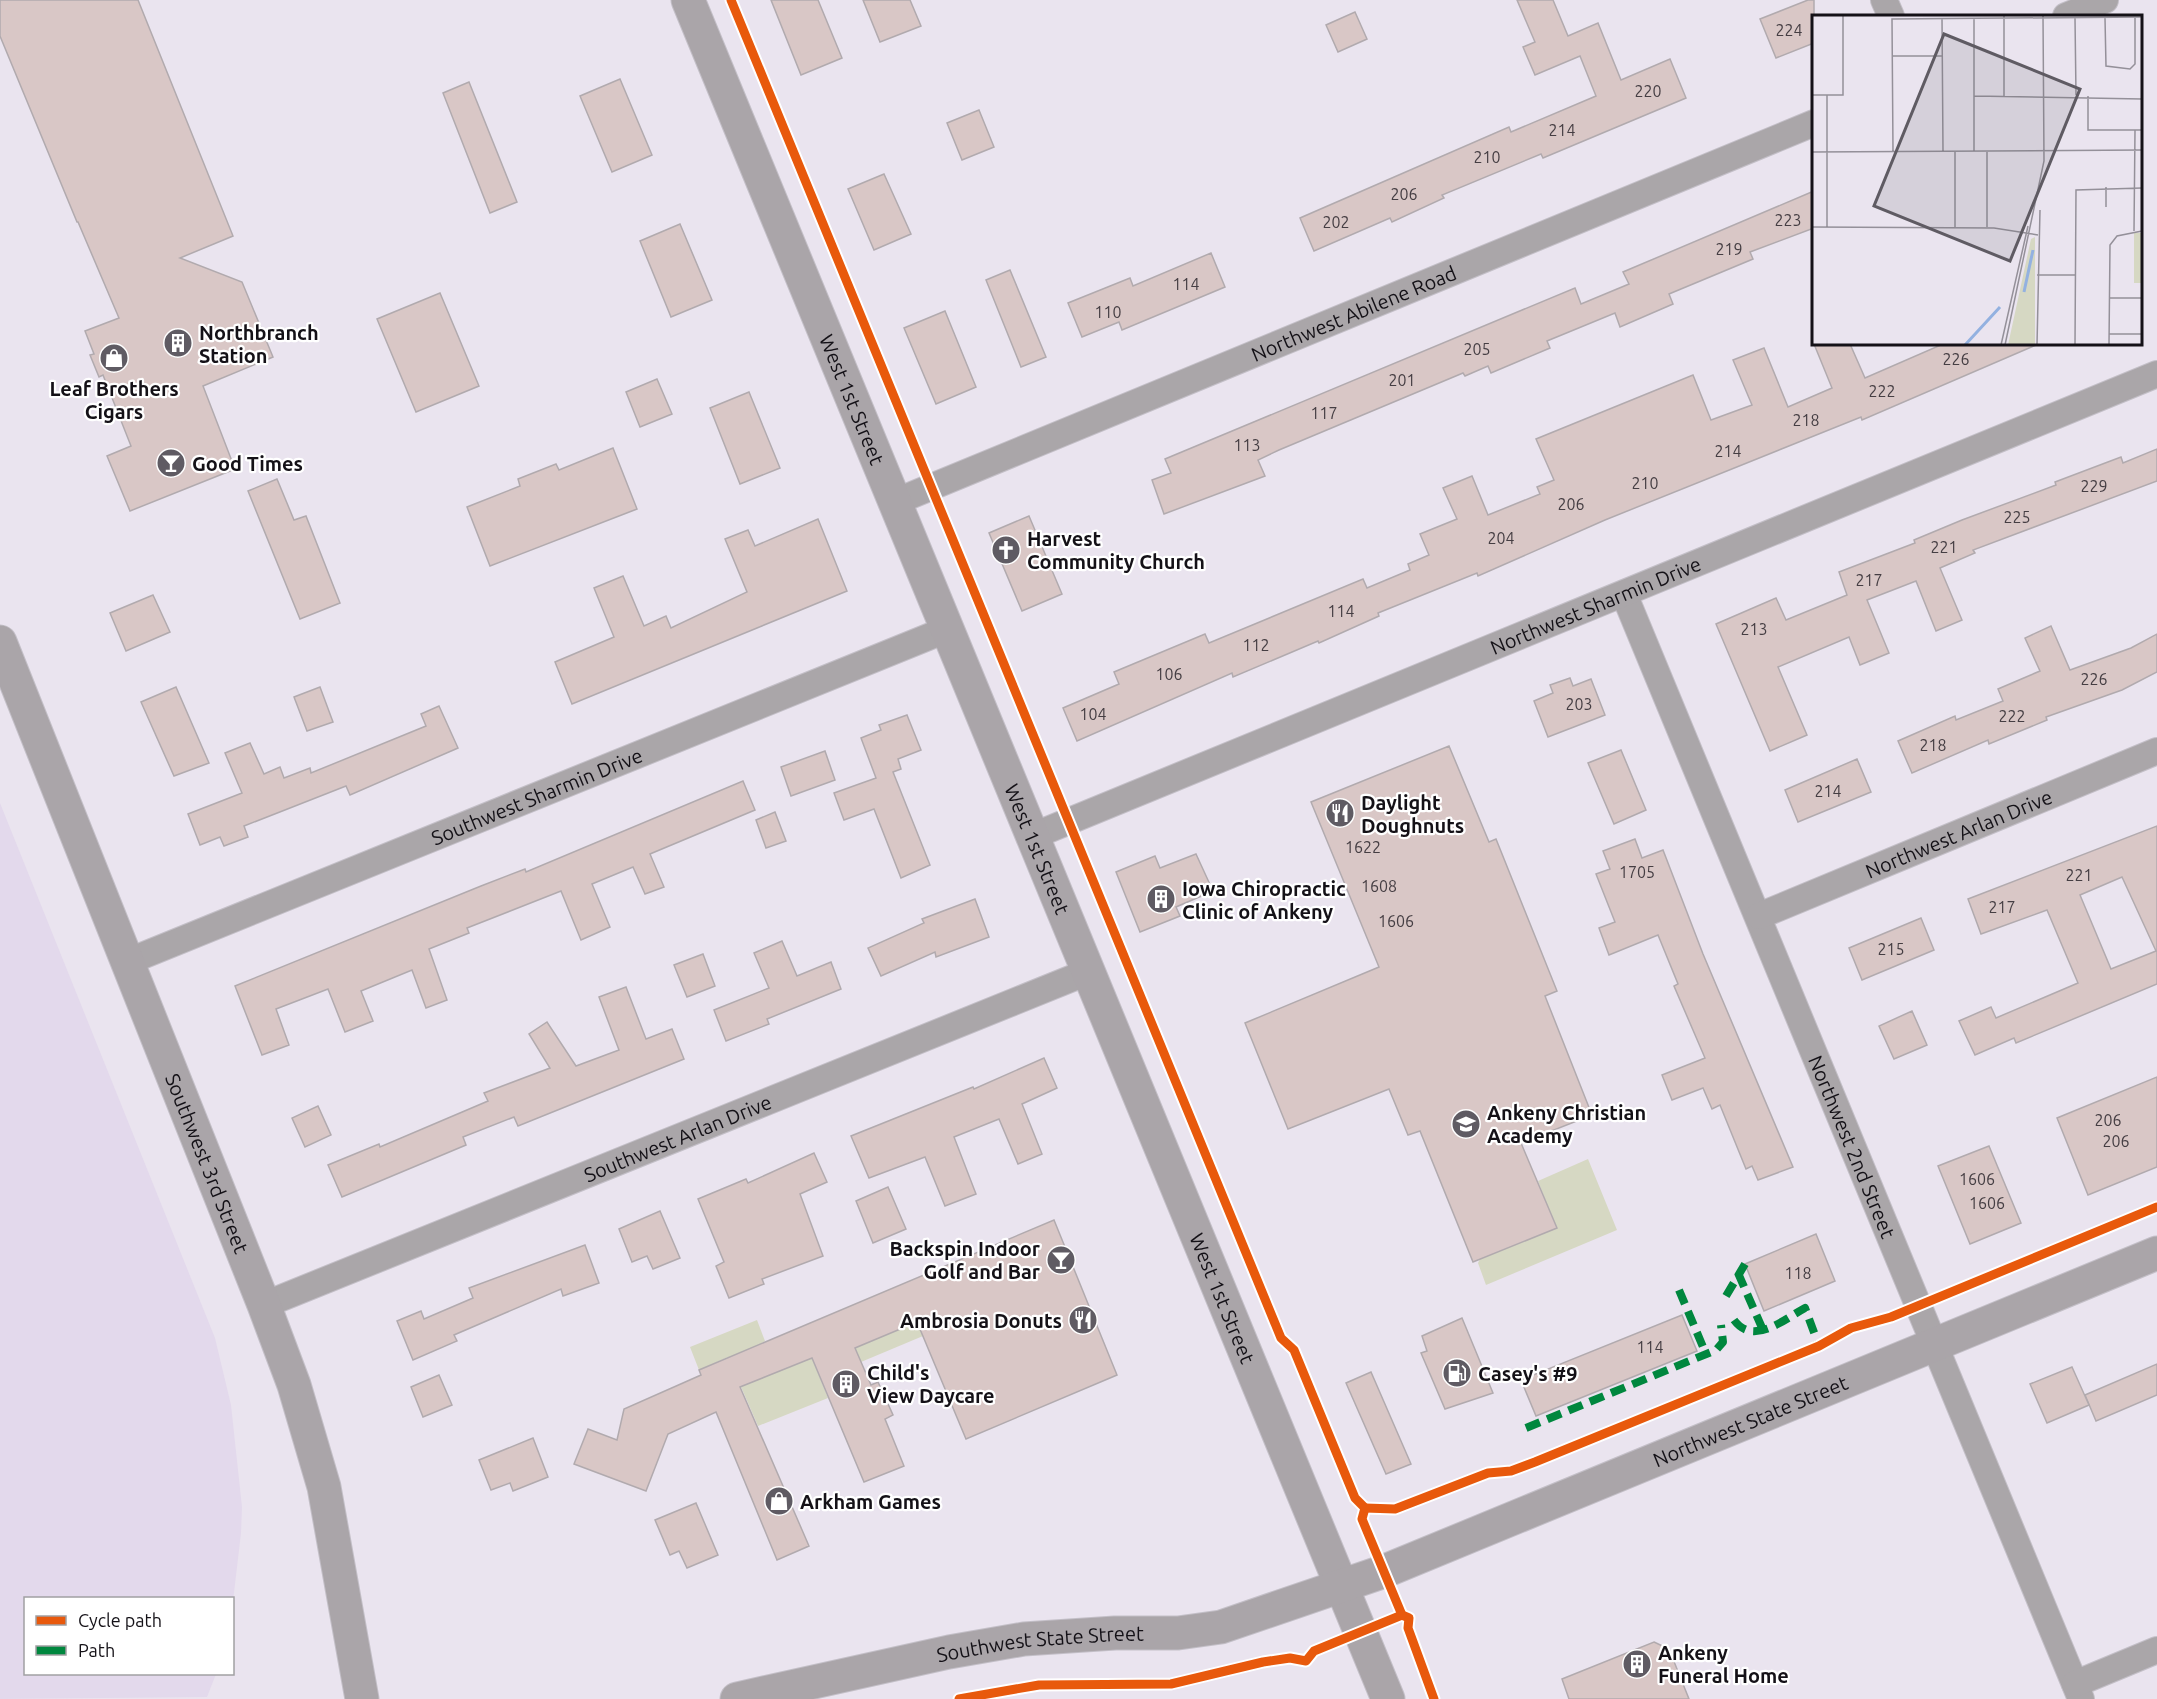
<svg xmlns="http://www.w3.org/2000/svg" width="2157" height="1699" viewBox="0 0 2157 1699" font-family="Ubuntu,sans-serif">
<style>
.built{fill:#e3d9ec}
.green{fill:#d6d8c3}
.building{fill:#d9c7c6;stroke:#b1aaae;stroke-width:1.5;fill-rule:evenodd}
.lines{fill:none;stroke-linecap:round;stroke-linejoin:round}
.street-casing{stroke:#c3bfc7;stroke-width:28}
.secondary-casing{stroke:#c3bfc7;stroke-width:35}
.street{stroke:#aaa6a9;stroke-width:26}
.secondary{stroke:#aaa5a9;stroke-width:33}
.quiet{stroke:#00873e;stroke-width:8;stroke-dasharray:15 8;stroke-linecap:butt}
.cycleway-casing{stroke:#fff;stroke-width:13}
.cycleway{stroke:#e8590c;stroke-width:9}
.labels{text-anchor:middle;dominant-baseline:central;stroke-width:4.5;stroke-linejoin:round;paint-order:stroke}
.number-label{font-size:16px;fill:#453e43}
.street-label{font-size:20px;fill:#141117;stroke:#fff}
.poi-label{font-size:20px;font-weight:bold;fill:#141117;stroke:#fff;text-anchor:start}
.inset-river{fill:none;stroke:#93b1e0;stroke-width:3}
.inset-road{fill:none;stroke:#949099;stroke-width:1.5}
.view{fill:#5f5b63;fill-opacity:0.15;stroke:#5f5b63;stroke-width:3}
.inset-edge{fill:none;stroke:#141117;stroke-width:3}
</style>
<rect width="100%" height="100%" fill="#eae4ef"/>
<path class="built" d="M0 803 215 1338 231 1405 242 1507 241 1533 233 1601 232 1598H26V1674H216L207 1697 0 1699Z"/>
<g class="green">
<path d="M1588 1159 1617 1230 1486 1285 1478 1263 1480 1259 1556 1228 1538 1181Z"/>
<path d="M757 1320 765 1341 762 1343 774 1373 812 1358 828 1398 758 1426 728 1357 699 1370 690 1347Z"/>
<path d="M917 1322 923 1336 861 1362 855 1348Z"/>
</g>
<g class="building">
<path d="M0 0H138L233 236 180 258 242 282 273 357 203 386 235 469 130 511 107 456 131 446 103 375 99 377 90 355 94 354 85 331 119 318 78 222H77L0 36Z"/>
<path d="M771 0H818L842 58 801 75Z"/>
<path d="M863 0H910L921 26 880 42Z"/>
<path d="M1517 0H1553L1568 36 1598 23 1621 80 1670 59 1686 98 1543 158 1541 154 1442 195 1444 198 1392 222 1390 218 1314 251 1300 218 1509 127 1511 132 1596 96 1580 56 1535 75 1523 47 1535 42Z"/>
<path d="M1808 0H1814V43L1776 58 1760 19Z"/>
<path d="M1355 12 1367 39 1338 52 1326 25Z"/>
<path d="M620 79 652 155 612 172 580 96Z"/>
<path d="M469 82 517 202 490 213 443 93Z"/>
<path d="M979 110 994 147 962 160 947 123Z"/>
<path d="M884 174 911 234 874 250 848 189Z"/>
<path d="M1814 191V228L1750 252 1753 259 1669 294 1673 304 1620 327 1615 313 1547 341 1550 348 1491 373 1488 366 1465 376 1463 373 1279 450 1258 460 1265 476 1164 514 1152 480 1171 473 1165 459 1575 288 1581 304 1629 284 1623 272Z"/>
<path d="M680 224 712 300 671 317 640 241Z"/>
<path d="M1211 253 1225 287 1122 330 1119 322 1082 337 1068 303 1130 278 1133 286Z"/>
<path d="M1010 270 1046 357 1021 367 986 280Z"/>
<path d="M440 293 479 386 416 412 377 319Z"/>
<path d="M945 311 976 387 936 404 904 328Z"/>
<path d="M1814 344H1850L1865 378 1943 344 2036 345 1862 420 1861 417 1605 520 1478 576 1477 573 1378 613 1379 616 1319 643 1318 641 1233 677 1232 673 1077 741 1063 708 1119 684 1114 672 1205 634 1209 643 1363 579 1367 588 1410 570 1408 564 1429 555 1420 534 1457 519 1443 488 1472 476 1488 515 1540 494 1537 487 1554 480 1536 439 1693 375 1711 420 1752 405 1733 360 1764 348 1788 407 1832 388Z"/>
<path d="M657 379 672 414 640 427 626 392Z"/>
<path d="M749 392 780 468 740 484 710 408Z"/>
<path d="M613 448 637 509 490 566 467 507 520 486 518 479 556 464 559 470Z"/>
<path d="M2157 449V481L1973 550 1975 553 1940 568 1962 620 1936 631 1916 581 1867 600 1889 653 1860 665 1849 637 1778 667 1807 735 1770 751 1716 624 1776 598 1786 620 1847 595 1839 572 1915 543 1914 540 1962 520 2056 485 2055 482 2121 457 2123 463Z"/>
<path d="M277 479 294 520 306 516 340 603 300 619 248 491Z"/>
<path d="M1029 516 1062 594 1022 611 989 533Z"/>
<path d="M818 519 847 591 572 704 555 662 614 637 594 588 623 576 644 626 666 616 671 628 747 592 725 539 748 530 755 546Z"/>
<path d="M153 595 170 632 126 651 110 613Z"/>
<path d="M2051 626 2070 670 2131 648 2157 634V672L2122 690 2046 717 2047 720 1989 744 1988 740 1912 773 1898 741 1955 716 1956 720 2003 701 1998 689 2040 671 2025 638Z"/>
<path d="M1570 678 1573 686 1591 679 1605 715 1548 737 1534 701 1553 693 1550 685Z"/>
<path d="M176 687 209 763 174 776 141 702Z"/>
<path d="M320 687 333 722 307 731 294 697Z"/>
<path d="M439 706 458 748 350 795 346 786 244 826 248 837 224 846 220 837 200 845 188 814 242 793 225 753 250 743 264 774 280 767 284 778 310 768 311 773 426 726 421 714Z"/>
<path d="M907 715 921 750 898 759 901 769 893 772 930 865 901 878 874 809 844 820 834 793 876 778 861 738 881 730 879 725Z"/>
<path d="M1449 746 1489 842 1496 839 1557 991 1545 996 1592 1115 1521 1143 1557 1228 1473 1262 1420 1131 1408 1135 1389 1089 1288 1129 1245 1023 1379 967 1311 802Z"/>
<path d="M1621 750 1646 810 1614 824 1588 763Z"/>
<path d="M825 751 835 780 791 796 781 767Z"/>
<path d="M1857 759 1871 792 1798 822 1785 790Z"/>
<path d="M743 781 755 810 650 854 664 887 645 894 633 867 592 884 610 927 581 940 561 891 467 928 469 933 429 949 447 1000 426 1008 412 970 361 991 373 1021 345 1032 328 989 276 1009 289 1045 262 1055 235 986 481 886 525 869 526 872Z"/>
<path d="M775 812 786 841 766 848 756 820Z"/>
<path d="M2157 826V984L2016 1043 2014 1038 1975 1055 1959 1021 1991 1007 1996 1018 2078 983 2047 910 1981 934 1968 899ZM2122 877 2156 951 2111 969 2080 895Z"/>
<path d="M1635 839 1642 858 1663 850 1703 954 1793 1167 1758 1180 1752 1166 1746 1169 1720 1105 1712 1109 1703 1088 1672 1100 1662 1075 1705 1058 1674 986 1678 984 1658 935 1609 955 1599 928 1615 922 1596 874 1610 869 1603 851Z"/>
<path d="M1196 854 1213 891 1176 907 1180 916 1140 932 1116 872 1155 856 1160 868Z"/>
<path d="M975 899 989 937 936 957 935 952 881 976 868 948 924 923 922 919Z"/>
<path d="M1921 918 1934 950 1862 980 1849 948Z"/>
<path d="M782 941 797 976 831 962 841 989 767 1019 769 1024 726 1041 714 1010 769 988 754 953Z"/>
<path d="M703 954 715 986 687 997 674 965Z"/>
<path d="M626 987 646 1039 672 1029 684 1059 518 1126 514 1117 463 1137 466 1145 342 1197 328 1165 379 1144 380 1147 488 1101 484 1093 550 1068 529 1034 547 1022 576 1066 619 1050 599 997Z"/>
<path d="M1912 1011 1927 1045 1894 1059 1879 1026Z"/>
<path d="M1044 1058 1057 1088 1022 1104 1042 1154 1018 1164 999 1119 954 1137 976 1194 945 1206 925 1157 869 1178 851 1136 973 1087 974 1089Z"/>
<path d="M2157 1077V1167L2088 1195 2057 1118Z"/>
<path d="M318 1106 331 1135 305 1147 292 1118Z"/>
<path d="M1989 1146 2021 1223 1970 1244 1938 1166Z"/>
<path d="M814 1153 827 1182 800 1194 823 1256 762 1279 764 1284 729 1298 716 1266 724 1262 698 1199 746 1179 748 1183Z"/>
<path d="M888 1187 906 1229 873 1243 856 1201Z"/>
<path d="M660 1211 680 1258 653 1269 647 1256 632 1262 619 1229Z"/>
<path d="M1054 1220 1117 1375 966 1439 917 1322 855 1348 871 1385 878 1382 893 1415 885 1419 904 1466 864 1482 812 1358 740 1387 809 1546 777 1560 716 1412 668 1434 646 1491 574 1464 588 1429 617 1440 624 1409 701 1375 699 1370Z"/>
<path d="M1816 1234 1835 1281 1764 1311 1745 1264Z"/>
<path d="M585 1245 599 1283 563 1296 561 1289 454 1335 457 1341 413 1360 397 1321 421 1311 424 1319 473 1298 469 1288Z"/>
<path d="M1682 1315 1697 1351 1536 1416 1521 1380Z"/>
<path d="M1462 1318 1493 1393 1445 1409 1421 1353 1427 1351 1422 1336Z"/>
<path d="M2157 1364V1395L2096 1421 2085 1395Z"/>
<path d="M2072 1367 2089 1405 2047 1423 2030 1384Z"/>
<path d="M1371 1372 1411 1464 1386 1474 1346 1383Z"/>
<path d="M439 1375 452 1405 423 1417 411 1387Z"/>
<path d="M533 1438 548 1477 513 1491 510 1483 491 1490 479 1460Z"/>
<path d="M696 1503 718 1555 687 1568 679 1551 670 1555 655 1520Z"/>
<path d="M1654 1642 1669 1649 1689 1699H1569L1562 1679Z"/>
</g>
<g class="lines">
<g class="street-casing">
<g id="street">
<path d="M1884 0 1891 16"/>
<path d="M2066 16 2105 0"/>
<path id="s1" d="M895 502 1814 123"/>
<path id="s2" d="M1624 594 2081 1699"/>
<path id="s3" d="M1033 836 2157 374"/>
<path id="s4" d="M1759 916 2157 751"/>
<path id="s5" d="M127 962 948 629"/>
<path id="s6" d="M264 1305 1090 971"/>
<path d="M2075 1684 2157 1650"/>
</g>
</g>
<g class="secondary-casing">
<g id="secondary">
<path id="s7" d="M688 0 1388 1699"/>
<path id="s8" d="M0 642 264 1305 294 1385 324 1487 362 1699"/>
<path id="s9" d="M737 1699 949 1652 1024 1639 1115 1633H1178L1221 1627 1385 1571 2157 1253"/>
</g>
</g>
<use href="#street" class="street"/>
<use href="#secondary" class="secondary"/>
<g class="quiet">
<path d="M1738 1273 1763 1330"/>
<path d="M1679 1290 1706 1354"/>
<path d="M1726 1296 1745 1264"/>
<path d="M1734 1320C1753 1346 1783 1320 1805 1308L1819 1346"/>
<path d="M1526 1428 1716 1350 1723 1342 1721 1325"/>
</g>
<g class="cycleway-casing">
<g id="cycleway">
<path d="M731 0 1281 1338 1294 1350 1355 1498 1365 1508 1362 1519 1402 1615 1409 1618 1408 1628 1434 1699"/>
<path d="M1365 1508 1395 1509 1488 1473 1511 1471 1535 1462 1819 1346 1851 1328 1891 1317 2157 1207"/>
<path d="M959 1699 1039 1685 1171 1684 1263 1662 1290 1658 1306 1661 1314 1651 1402 1615"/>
</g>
</g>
<use href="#cycleway" class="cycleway"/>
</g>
<defs>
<g id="building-disc" transform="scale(1.5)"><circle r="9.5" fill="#5f5b63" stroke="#fff"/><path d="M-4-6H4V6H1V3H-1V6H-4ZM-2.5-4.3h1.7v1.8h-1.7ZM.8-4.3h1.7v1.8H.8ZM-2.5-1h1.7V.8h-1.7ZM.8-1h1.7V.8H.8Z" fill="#fff"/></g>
<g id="shop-disc" transform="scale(1.5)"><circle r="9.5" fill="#5f5b63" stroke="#fff"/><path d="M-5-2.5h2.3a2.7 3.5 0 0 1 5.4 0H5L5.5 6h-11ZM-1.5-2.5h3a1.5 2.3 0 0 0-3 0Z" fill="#fff"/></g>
<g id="bar-disc" transform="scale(1.5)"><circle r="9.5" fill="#5f5b63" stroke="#fff"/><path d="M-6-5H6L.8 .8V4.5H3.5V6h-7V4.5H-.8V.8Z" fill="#fff"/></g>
<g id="church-disc" transform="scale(1.5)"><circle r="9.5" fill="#5f5b63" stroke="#fff"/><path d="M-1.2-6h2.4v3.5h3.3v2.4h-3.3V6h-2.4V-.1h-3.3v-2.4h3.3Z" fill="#fff"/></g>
<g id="restaurant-disc" transform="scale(1.5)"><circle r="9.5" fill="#5f5b63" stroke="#fff"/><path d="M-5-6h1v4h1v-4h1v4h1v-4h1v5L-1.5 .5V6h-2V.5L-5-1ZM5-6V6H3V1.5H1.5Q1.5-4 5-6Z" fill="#fff"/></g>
<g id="school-disc" transform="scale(1.5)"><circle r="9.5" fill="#5f5b63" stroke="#fff"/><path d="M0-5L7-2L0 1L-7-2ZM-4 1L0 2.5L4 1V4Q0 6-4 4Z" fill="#fff"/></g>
<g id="fuel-disc" transform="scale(1.5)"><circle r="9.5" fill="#5f5b63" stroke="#fff"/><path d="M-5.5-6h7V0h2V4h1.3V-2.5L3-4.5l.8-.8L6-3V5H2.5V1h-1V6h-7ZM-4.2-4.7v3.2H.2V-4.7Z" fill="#fff"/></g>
</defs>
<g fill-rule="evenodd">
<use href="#building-disc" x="178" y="343"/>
<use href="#shop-disc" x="114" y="358"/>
<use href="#bar-disc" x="171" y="463"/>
<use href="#church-disc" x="1006" y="550"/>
<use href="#restaurant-disc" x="1340" y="813"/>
<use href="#building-disc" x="1161" y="899"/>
<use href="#school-disc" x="1466" y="1124"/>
<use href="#bar-disc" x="1061" y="1260"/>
<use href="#restaurant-disc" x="1083" y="1320"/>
<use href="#fuel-disc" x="1457" y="1373"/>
<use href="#building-disc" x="846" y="1384"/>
<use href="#shop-disc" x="779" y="1501"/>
<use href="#building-disc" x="1637" y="1664"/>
</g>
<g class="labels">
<g class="number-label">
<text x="1789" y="30">224</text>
<text x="1648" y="91">220</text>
<text x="1562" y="130">214</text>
<text x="1487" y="157">210</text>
<text x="1404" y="194">206</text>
<text x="1788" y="220">223</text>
<text x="1336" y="222">202</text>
<text x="1729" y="249">219</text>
<text x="1186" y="284">114</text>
<text x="1108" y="312">110</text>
<text x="1477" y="349">205</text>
<text x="1956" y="359">226</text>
<text x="1402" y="380">201</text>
<text x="1882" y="391">222</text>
<text x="1324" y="413">117</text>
<text x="1806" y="420">218</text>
<text x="1247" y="445">113</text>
<text x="1728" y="451">214</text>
<text x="1645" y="483">210</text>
<text x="2094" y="486">229</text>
<text x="1571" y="504">206</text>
<text x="2017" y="517">225</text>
<text x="1501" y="538">204</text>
<text x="1944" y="547">221</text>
<text x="1869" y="580">217</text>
<text x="1341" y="611">114</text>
<text x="1754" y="629">213</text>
<text x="1256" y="645">112</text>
<text x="1169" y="674">106</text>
<text x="2094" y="679">226</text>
<text x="1579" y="704">203</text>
<text x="1093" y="714">104</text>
<text x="2012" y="716">222</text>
<text x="1933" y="745">218</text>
<text x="1828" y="791">214</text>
<text x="1363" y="847">1622</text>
<text x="1637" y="872">1705</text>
<text x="2079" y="875">221</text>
<text x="1379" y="886">1608</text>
<text x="2002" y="907">217</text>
<text x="1396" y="921">1606</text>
<text x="1891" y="949">215</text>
<text x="2108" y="1120">206</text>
<text x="2116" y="1141">206</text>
<text x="1977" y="1179">1606</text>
<text x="1987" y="1203">1606</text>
<text x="1798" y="1273">118</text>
<text x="1650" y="1347">114</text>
</g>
<g class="street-label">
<text stroke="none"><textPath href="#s1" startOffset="496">Northwest Abilene Road</textPath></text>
<text stroke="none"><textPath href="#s7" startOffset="432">West 1st Street</textPath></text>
<text stroke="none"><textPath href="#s3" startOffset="608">Northwest Sharmin Drive</textPath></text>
<text stroke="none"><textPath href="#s5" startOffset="442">Southwest Sharmin Drive</textPath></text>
<text stroke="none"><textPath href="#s4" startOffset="216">Northwest Arlan Drive</textPath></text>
<text stroke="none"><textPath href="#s7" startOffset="918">West 1st Street</textPath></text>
<text stroke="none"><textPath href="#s6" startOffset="446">Southwest Arlan Drive</textPath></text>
<text stroke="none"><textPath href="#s2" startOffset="598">Northwest 2nd Street</textPath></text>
<text stroke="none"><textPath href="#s8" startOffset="561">Southwest 3rd Street</textPath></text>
<text stroke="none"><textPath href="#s7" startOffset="1404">West 1st Street</textPath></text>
<text stroke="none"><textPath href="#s9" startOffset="1059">Northwest State Street</textPath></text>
<text stroke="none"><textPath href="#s9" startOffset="309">Southwest State Street</textPath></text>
</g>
<g class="poi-label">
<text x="199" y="332">Northbranch<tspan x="199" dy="23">Station</tspan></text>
<text x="114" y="388" text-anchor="middle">Leaf Brothers<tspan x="114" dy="23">Cigars</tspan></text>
<text x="192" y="463">Good Times</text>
<text x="1027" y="538">Harvest<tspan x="1027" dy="23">Community Church</tspan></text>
<text x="1361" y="802">Daylight<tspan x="1361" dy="23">Doughnuts</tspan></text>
<text x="1182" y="888">Iowa Chiropractic<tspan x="1182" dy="23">Clinic of Ankeny</tspan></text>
<text x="1487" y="1112">Ankeny Christian<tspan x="1487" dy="23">Academy</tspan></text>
<text x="1040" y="1248" text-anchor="end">Backspin Indoor<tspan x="1040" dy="23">Golf and Bar</tspan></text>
<text x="1062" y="1320" text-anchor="end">Ambrosia Donuts</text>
<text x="867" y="1372">Child's<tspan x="867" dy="23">View Daycare</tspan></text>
<text x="1478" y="1373">Casey's #9</text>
<text x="800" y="1501">Arkham Games</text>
<text x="1658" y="1652">Ankeny<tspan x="1658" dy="23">Funeral Home</tspan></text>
</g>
</g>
<g transform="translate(1812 15)">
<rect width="330" height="330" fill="#eae4ef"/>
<path d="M322 218H330V268H322ZM223 222V330H196L219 224Z" fill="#d6d8c3"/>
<path class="inset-river" d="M212 277 221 235M153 330 188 292"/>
<path class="inset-road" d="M192 0V81M130 3 131 136M263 3 264 80M293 3 294 51 318 54 323 49V3M162 4V136M80 41H131M0 80H31V0M162 81 330 84M276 81V115H330M81 136 80 4 330 2M143 136V212M0 137 330 135M294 172V192M0 212 182 213 226 220M15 212V80M175 212V136M322 216 323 115M225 260H264M298 283H330M297 319H330M189 330 216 211M193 330 232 146 231 0M225 330 228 195M263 330 264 175 330 173M297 330 298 230 305 221 330 216"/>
<path class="view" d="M132 19 268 74 198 246 62 191Z"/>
<rect width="330" height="330" class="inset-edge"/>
</g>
<rect x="24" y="1597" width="210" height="78" fill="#ffffff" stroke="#a1a0a2" stroke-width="1.5"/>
<rect x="36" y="1616" width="30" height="9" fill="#e8590c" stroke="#a1a0a2" stroke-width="1.5"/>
<text x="78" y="1627" font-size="18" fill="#141117">Cycle path</text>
<rect x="36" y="1646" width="30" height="9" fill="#00873e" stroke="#a1a0a2" stroke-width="1.5"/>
<text x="78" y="1657" font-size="18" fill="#141117">Path</text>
</svg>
